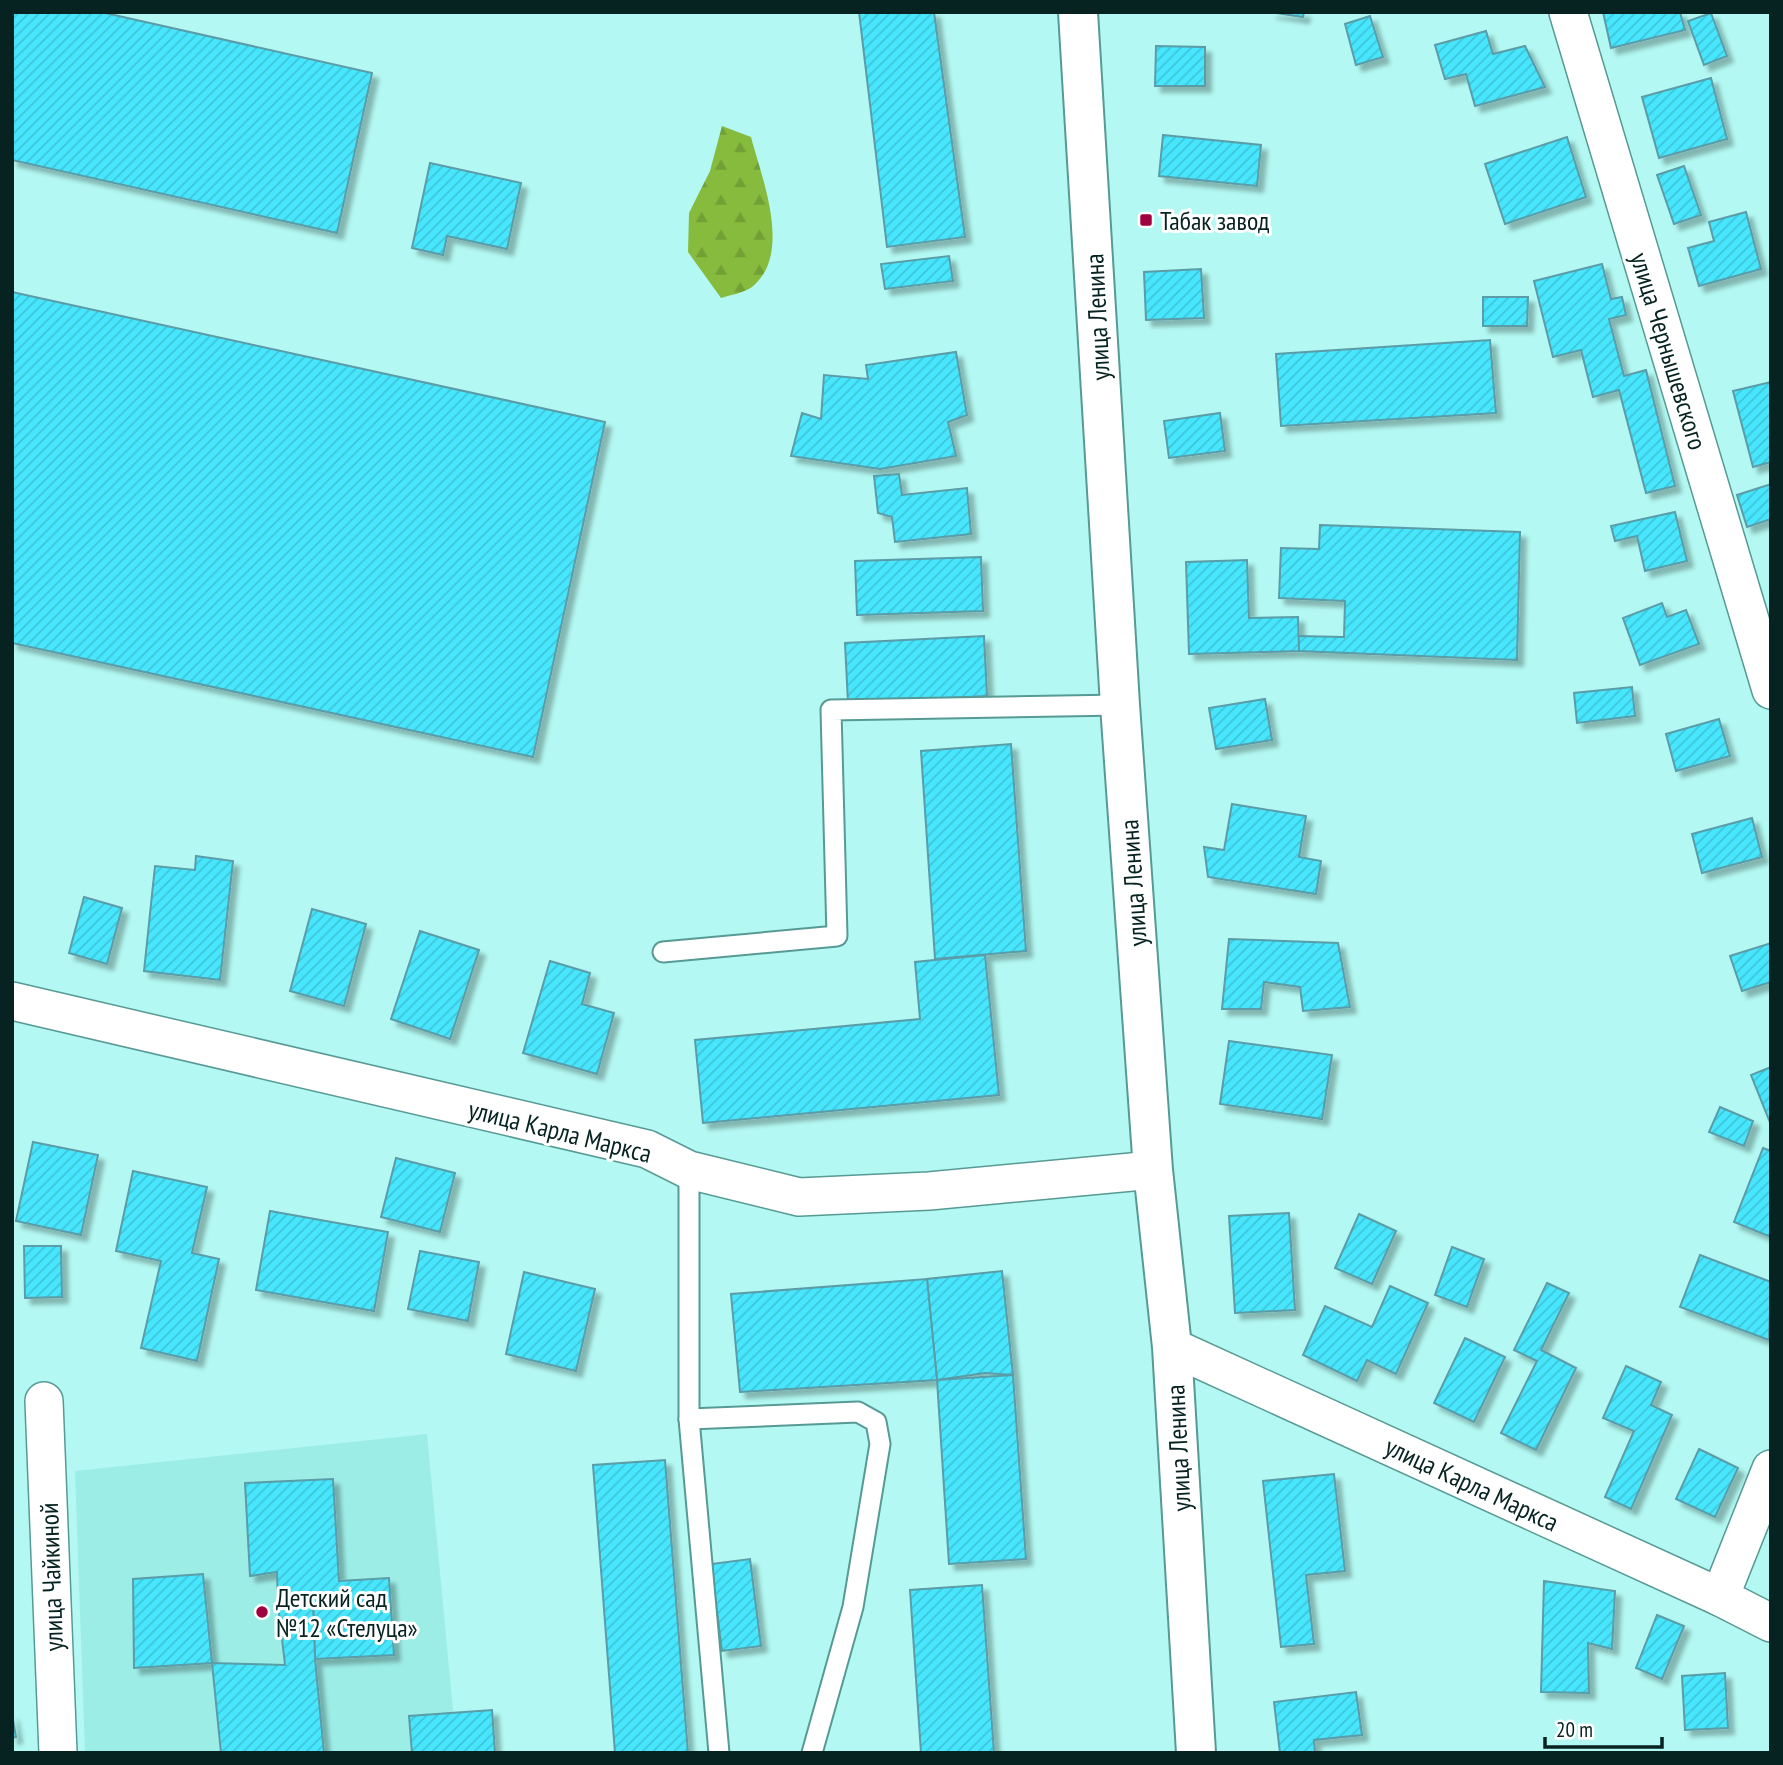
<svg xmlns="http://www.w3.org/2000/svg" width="1783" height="1765" viewBox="0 0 1783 1765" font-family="'PT Sans Narrow',sans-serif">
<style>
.built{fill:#9dede7}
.forest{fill:url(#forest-firs)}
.building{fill:url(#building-hatch);stroke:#5a9ca7;stroke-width:2;filter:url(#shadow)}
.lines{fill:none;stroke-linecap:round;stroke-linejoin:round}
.lane-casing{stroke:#579a95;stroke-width:23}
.street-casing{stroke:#579a95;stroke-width:40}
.secondary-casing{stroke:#579a95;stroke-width:42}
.lane{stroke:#fff;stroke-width:19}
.street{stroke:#fff;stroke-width:37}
.secondary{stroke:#fff;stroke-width:38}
.poi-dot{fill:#a0013f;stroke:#fff;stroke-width:2.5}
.labels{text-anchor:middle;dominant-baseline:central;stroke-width:6;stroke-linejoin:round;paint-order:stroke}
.poi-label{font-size:26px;fill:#062321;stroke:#fff;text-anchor:start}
.street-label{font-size:26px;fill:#062321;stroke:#fff}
</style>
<defs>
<pattern id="forest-firs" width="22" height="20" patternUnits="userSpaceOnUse" patternTransform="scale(1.75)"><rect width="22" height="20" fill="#86bb3d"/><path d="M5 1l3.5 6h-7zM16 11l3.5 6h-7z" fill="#72a035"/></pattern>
<pattern id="building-hatch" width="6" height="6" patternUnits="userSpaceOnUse" patternTransform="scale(1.75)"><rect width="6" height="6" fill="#47e6fd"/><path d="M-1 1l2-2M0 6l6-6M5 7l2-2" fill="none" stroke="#3dc5d9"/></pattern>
<filter id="shadow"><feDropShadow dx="6" dy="6" stdDeviation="2" flood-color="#0004"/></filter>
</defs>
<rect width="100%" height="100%" fill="#b3f8f2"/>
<path class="built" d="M427 1434 457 1753H85L75 1471Z"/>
<path class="forest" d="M722 126 751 137C762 179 793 254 752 287 744 293 730 295 721 298L688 252 689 213 710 171Z"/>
<g class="building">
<path d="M12 12H101L372 73 337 233 12 160Z"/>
<path d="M859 12H934L965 237 887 247Z"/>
<path d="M1270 12H1304L1303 17Z"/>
<path d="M1603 12H1680L1685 30 1611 48Z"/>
<path d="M1711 13 1727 56 1704 65 1688 21Z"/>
<path d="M1370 16 1383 57 1356 65 1345 24Z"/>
<path d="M1486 31 1493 54 1525 46 1545 87 1475 106 1466 74 1445 79 1435 45Z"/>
<path d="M1156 46 1205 47V86H1155Z"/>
<path d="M1711 78 1727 139 1659 158 1642 97Z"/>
<path d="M1163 135 1261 145 1257 186 1159 176Z"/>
<path d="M1567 137 1586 197 1505 224 1485 164Z"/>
<path d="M430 163 521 183 507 249 447 236 443 255 412 248Z"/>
<path d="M1684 166 1701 215 1674 224 1657 175Z"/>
<path d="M1746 212 1761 269 1699 286 1688 248 1714 241 1709 222Z"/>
<path d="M949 256 953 281 885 289 881 264Z"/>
<path d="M1602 264 1611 299 1622 297 1626 315 1609 319 1624 376 1646 370 1675 486 1646 493 1619 390 1593 397 1581 350 1553 357 1534 281Z"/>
<path d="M1201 269 1204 318 1146 320 1144 272Z"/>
<path d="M12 292 605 422 533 757 12 643Z"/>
<path d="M1483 297H1528L1527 326H1483Z"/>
<path d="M1490 340 1496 413 1281 426 1276 354Z"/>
<path d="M956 352 967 415 948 422 956 456 880 469 791 456 802 413 821 419 824 375 868 379 866 365Z"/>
<path d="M1771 382V462L1753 467 1733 391Z"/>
<path d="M1220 413 1225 451 1169 458 1164 421Z"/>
<path d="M899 474 902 495 967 488 971 534 895 542 892 517 878 513 874 476Z"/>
<path d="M1771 484V519L1747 527 1737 495Z"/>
<path d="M1675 512 1687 561 1645 571 1637 536 1615 541 1611 526Z"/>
<path d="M1320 525 1520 532 1517 660 1299 651 1298 636 1344 637 1345 601 1279 598 1281 548 1319 549Z"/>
<path d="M981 557 983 611 857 615 855 561Z"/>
<path d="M1247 560 1249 618 1298 617 1299 651 1189 654 1186 562Z"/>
<path d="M1662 603 1667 617 1686 610 1699 644 1640 665 1623 618Z"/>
<path d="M984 636 987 696 848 703 845 643Z"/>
<path d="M1632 687 1635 716 1577 723 1574 693Z"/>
<path d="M1265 699 1272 740 1216 749 1209 708Z"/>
<path d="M1719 719 1730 756 1676 771 1666 734Z"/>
<path d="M1011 744 1026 951 935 959 921 751Z"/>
<path d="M1232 804 1306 816 1299 857 1321 861 1316 894 1208 877 1204 847 1224 850Z"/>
<path d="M1752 818 1762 857 1702 873 1692 834Z"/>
<path d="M196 856 233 861 220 980 144 971 155 866 195 870Z"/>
<path d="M84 897 122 908 107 964 69 953Z"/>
<path d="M312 909 366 924 344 1006 290 991Z"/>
<path d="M420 931 479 950 450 1039 391 1019Z"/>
<path d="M1229 939 1338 943 1350 1007 1303 1011 1300 987 1264 982 1261 1009H1222Z"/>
<path d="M1771 943V982L1742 991 1730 956Z"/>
<path d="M985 955 999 1095 703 1123 695 1040 920 1019 915 962Z"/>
<path d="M550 961 590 973 582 1004 614 1013 597 1074 523 1053Z"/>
<path d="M1229 1041 1332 1055 1322 1119 1220 1104Z"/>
<path d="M1771 1067V1125L1751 1075Z"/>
<path d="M1720 1107 1753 1121 1744 1146 1709 1132Z"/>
<path d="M33 1142 98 1155 81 1235 16 1221Z"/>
<path d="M1763 1148 1771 1151V1237L1734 1222Z"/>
<path d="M396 1158 455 1173 440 1232 381 1217Z"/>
<path d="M133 1171 207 1187 192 1253 219 1259 197 1361 141 1348 161 1261 116 1251Z"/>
<path d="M270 1211 388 1232 374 1311 256 1290Z"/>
<path d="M1289 1213 1295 1310 1235 1313 1229 1216Z"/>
<path d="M1359 1214 1396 1231 1372 1284 1335 1268Z"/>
<path d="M24 1246H61L62 1297 25 1298Z"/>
<path d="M1452 1247 1484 1259 1467 1307 1435 1295Z"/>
<path d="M420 1251 479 1262 468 1321 408 1309Z"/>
<path d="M1700 1255 1771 1282 1769 1340 1680 1307Z"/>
<path d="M1002 1271 1013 1375 985 1373 937 1380 927 1279Z"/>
<path d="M524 1272 595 1289 576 1371 506 1354Z"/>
<path d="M927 1279 937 1380 740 1392 731 1294Z"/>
<path d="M1547 1283 1569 1293 1541 1350 1576 1368 1536 1450 1501 1433 1537 1361 1514 1350Z"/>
<path d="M1390 1286 1428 1303 1396 1374 1367 1360 1357 1381 1303 1355 1325 1306 1372 1327Z"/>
<path d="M1465 1338 1505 1357 1474 1422 1434 1403Z"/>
<path d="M1626 1366 1661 1382 1651 1405 1672 1415 1631 1509 1605 1497 1634 1431 1603 1418Z"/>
<path d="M1013 1375 1026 1559 949 1564 937 1380Z"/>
<path d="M1699 1449 1738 1468 1715 1517 1676 1499Z"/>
<path d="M665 1460 688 1753H615L593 1465Z"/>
<path d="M1334 1474 1345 1571 1306 1575 1314 1644 1281 1647 1263 1481Z"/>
<path d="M333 1479 339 1581 389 1578 394 1655 315 1659 313 1603 278 1604 277 1572 250 1576 245 1483Z"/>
<path d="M750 1559 761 1646 722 1651 711 1564Z"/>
<path d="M203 1574 212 1663 134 1668 133 1579Z"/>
<path d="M1544 1581 1615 1591 1612 1649 1588 1643 1589 1693 1541 1692Z"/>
<path d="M982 1585 994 1753H921L910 1590Z"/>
<path d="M313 1603 315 1659 324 1753H221L212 1663 285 1665 278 1604Z"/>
<path d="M1657 1615 1684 1626 1662 1679 1636 1668Z"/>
<path d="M1725 1673 1728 1728 1685 1730 1682 1676Z"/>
<path d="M1356 1692 1362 1735 1314 1740 1315 1753H1280L1274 1702Z"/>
<path d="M492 1710 495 1753H412L409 1716Z"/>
<path d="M12 1714 16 1737 12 1738Z"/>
</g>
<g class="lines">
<g class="lane-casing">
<g id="lane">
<path d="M663 952 837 936 831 710 1120 705"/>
<path d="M689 1170V1419L719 1753"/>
<path d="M689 1419 858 1412 876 1422 880 1444 853 1607 812 1753"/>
</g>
</g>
<g class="street-casing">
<g id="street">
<path d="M1568 12 1771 690"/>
<path d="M12 1001 647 1149 689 1170 799 1197 929 1191 1153 1170"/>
<path d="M1172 1347 1720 1597 1771 1623"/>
<path d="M44 1401 58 1753"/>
<path d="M1720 1597 1771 1469"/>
</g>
</g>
<g class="secondary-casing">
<path id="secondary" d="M1078 12 1120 705 1153 1170 1172 1347 1196 1753"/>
</g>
<use href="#lane" class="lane"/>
<use href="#street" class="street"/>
<use href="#secondary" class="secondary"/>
</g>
<g class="poi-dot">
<rect x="1139" y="213" width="14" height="14" rx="3.5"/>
<circle cx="262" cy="1612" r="7"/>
</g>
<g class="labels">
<g class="poi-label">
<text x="1160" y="220">Табак завод</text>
<text x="276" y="1597">Детский сад<tspan x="276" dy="30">№12 «Стелуца»</tspan></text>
</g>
<g class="street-label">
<text transform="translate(1097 317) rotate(-93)">улица Ленина</text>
<text transform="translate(1669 351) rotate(73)">улица Чернышевского</text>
<text transform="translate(1133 883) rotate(-94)">улица Ленина</text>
<text transform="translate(560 1131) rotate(14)">улица Карла Маркса</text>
<text transform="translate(1178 1448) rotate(-93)">улица Ленина</text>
<text transform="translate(1472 1484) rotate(25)">улица Карла Маркса</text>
<text transform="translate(51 1577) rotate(-92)">улица Чайкиной</text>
</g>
</g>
<rect width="1783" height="1765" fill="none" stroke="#062321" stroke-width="28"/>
<path d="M1545 1737v10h117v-10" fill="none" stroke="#062321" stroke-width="3.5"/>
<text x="1556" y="1737" font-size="21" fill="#062321" stroke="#ffffff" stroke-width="5" paint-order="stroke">20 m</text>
</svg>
